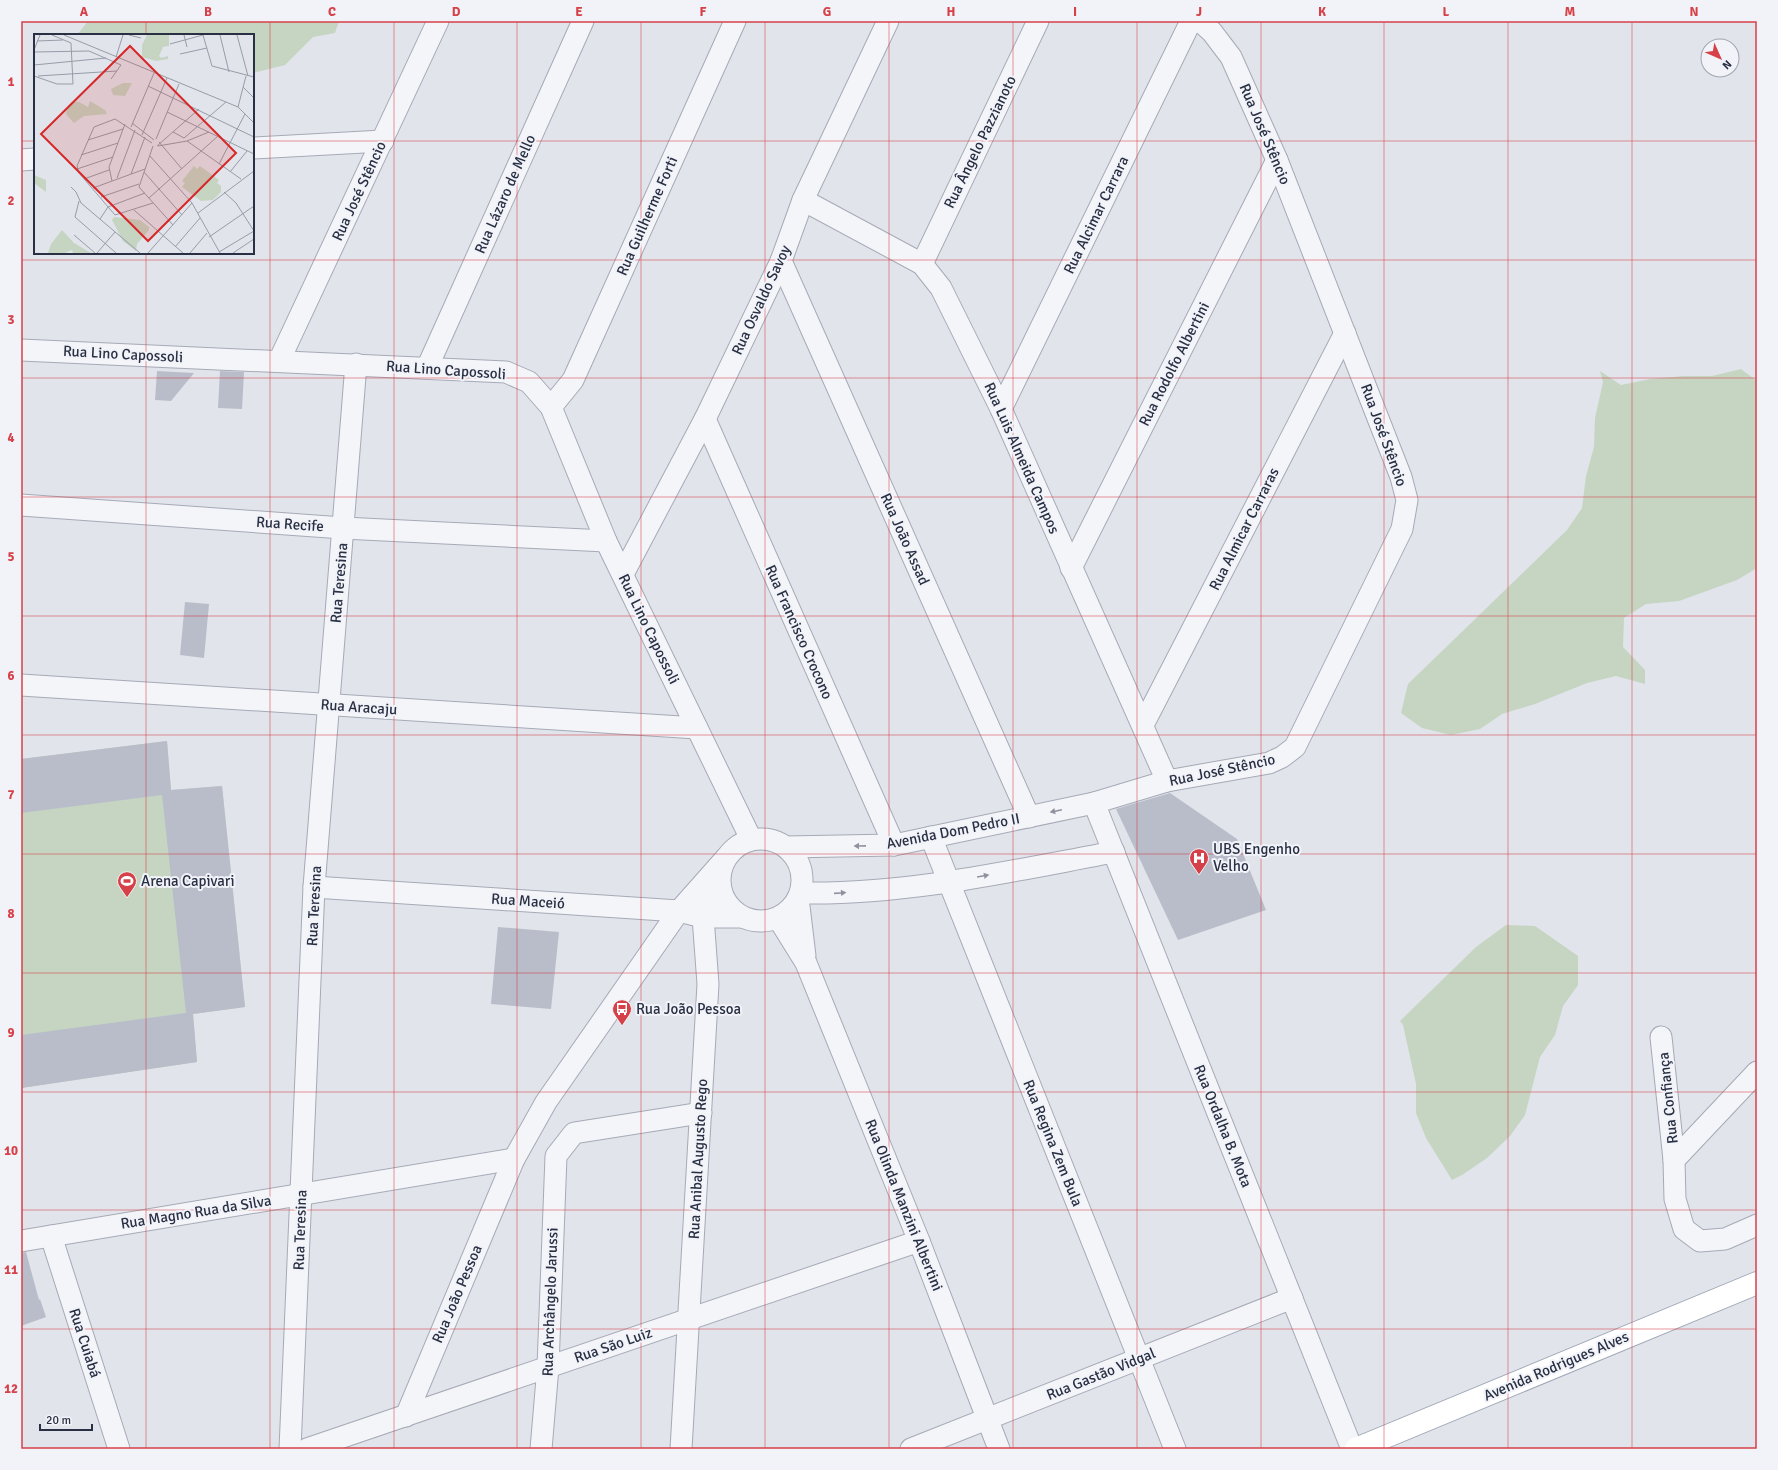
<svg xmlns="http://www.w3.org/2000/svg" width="1778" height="1470" viewBox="0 0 1778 1470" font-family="Signika,sans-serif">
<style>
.green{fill:#c5d5c2}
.building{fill:#b8bdc9}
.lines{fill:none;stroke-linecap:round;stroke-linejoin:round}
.minor-casing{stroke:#a6aab6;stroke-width:23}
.major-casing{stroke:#a0a7b7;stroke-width:24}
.minor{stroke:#f4f5f9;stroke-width:21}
.major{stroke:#fff;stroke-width:22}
.oneway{fill:#8e929e}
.grid{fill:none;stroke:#d64048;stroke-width:1;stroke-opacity:0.55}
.labels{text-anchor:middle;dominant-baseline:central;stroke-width:4;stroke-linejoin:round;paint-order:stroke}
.street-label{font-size:15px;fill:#293044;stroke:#f1f3f8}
.poi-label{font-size:15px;fill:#293044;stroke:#f1f3f8;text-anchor:start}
.inset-road{fill:none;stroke:#979ca8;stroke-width:1}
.view{fill:#d62828;fill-opacity:0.15;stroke:#d62828;stroke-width:2}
.inset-edge{fill:none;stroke:#293044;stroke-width:2}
.neatline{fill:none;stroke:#d64048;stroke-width:1.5}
.grid-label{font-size:13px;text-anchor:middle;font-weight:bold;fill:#d64048}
</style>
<rect width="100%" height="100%" fill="#e1e4eb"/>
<g class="green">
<path d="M88 21H339L335 33 313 37 285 65 253 73V35H77Z"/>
<path d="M1741 369 1757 381V568L1737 580 1679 601 1646 604 1624 618 1623 647 1645 670V684L1616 676 1587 683 1535 704 1502 714 1480 729 1451 735 1422 728 1401 713 1408 684 1567 530 1582 508 1586 476 1594 447 1595 418 1603 382 1600 371 1621 385 1650 379 1683 376H1712Z"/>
<path d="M167 741 171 790 222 786 245 1007 193 1014 197 1062 21 1088V759Z"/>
<path d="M1506 925 1535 926 1578 956V985L1563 1006 1555 1035 1540 1057 1525 1115 1510 1136 1487 1158 1462 1175 1452 1180 1426 1138 1416 1113V1084L1403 1025 1400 1021 1476 947Z"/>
</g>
<g class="building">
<path d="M157 371 194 373 171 401 155 400Z"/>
<path d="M220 371 244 372 242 409 218 408Z"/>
<path d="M185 602 209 604 204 658 180 655Z"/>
<path d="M167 741 171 790 222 786 245 1007 193 1014 197 1062 21 1088V1035L186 1013 162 795 21 813V759Z"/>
<path d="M1170 793 1237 839 1266 910 1178 940 1116 809Z"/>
<path d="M498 927 559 932 551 1009 491 1004Z"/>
<path d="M26 1252 39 1300 40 1299 46 1317 21 1326V1253Z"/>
</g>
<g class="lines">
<g class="minor-casing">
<g id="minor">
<path d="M253 148 383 141"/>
<path d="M21 160 35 159"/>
<path d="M803 200 922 264 941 288 1001 409 1167 781"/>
<path d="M781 261 1029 817"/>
<path d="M922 264 1038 21"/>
<path d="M21 350 506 372 529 382 551 407 606 541 751 839"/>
<path d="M279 361 438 21"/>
<path d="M427 368 583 21"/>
<path d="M551 407 573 380 735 21"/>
<path d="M1001 409 1191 21"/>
<path d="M705 419 894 845"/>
<path d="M21 505 343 528 606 541"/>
<path d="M1071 568 1277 160"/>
<path d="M623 574 705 419 781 261 803 200 888 21"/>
<path d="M21 685 697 728"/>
<path d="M1143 725 1345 333"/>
<path d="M1094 803 1352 1449"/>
<path d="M931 837 1175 1449"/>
<circle cx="761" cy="880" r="41"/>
<path d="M786 847 894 845 1094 803 1167 781 1269 763 1282 757 1295 747 1402 529 1407 500 1401 477 1277 160 1231 57 1212 32 1200 21"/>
<path d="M314 887 679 911 703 917H741"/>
<path d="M801 893C906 895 1011 871 1114 852"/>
<path d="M798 898 805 956"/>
<path d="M778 918 806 963 919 1241 999 1449"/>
<path d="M1661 1037 1674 1160 1675 1199 1684 1229 1700 1241 1725 1239 1757 1225"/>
<path d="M1674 1160 1757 1072"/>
<path d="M51 1236 119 1449"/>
<path d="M21 1241 514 1159"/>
<path d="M406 1416 514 1159 546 1102 679 911 726 858"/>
<path d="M290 1449 314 887 356 364"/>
<path d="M307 1449 919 1241"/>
<path d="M541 1449 548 1367 556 1156 574 1133 701 1113"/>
<path d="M681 1449 708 984 703 917 720 872"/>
<path d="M911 1449 1292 1298"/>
</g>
</g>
<g class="major-casing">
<path id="major" d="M1356 1449 1757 1283"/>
</g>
<use href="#minor" class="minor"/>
<use href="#major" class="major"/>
</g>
<defs><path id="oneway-solid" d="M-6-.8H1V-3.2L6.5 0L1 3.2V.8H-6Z"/></defs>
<g class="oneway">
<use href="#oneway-solid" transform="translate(1056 811) rotate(168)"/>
<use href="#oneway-solid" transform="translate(860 846) rotate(179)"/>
<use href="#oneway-solid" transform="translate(983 876) rotate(-10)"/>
<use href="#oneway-solid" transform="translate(840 893) rotate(-4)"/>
</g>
<path class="grid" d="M146 21V35M270 21V1449M394 21V1449M517 21V1449M641 21V1449M765 21V1449M889 21V1449M1013 21V1449M1137 21V1449M1261 21V1449M1384 21V1449M1508 21V1449M1632 21V1449M21 141H35M253 141H1757M146 253V1449M21 260H1757M21 378H1757M21 497H1757M21 616H1757M21 735H1757M21 854H1757M21 973H1757M21 1092H1757M21 1210H1757M21 1329H1757"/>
<defs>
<g id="hospital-pin" transform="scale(1)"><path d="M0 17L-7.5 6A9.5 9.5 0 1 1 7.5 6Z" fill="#d64048" stroke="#f1f3f8"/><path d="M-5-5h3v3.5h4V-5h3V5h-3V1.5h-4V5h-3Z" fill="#fff"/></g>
<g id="stadium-pin" transform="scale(1)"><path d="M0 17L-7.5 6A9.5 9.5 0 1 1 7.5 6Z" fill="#d64048" stroke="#f1f3f8"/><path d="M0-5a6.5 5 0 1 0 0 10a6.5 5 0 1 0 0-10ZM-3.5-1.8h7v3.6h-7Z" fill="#fff"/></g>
<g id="bus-pin" transform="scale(1)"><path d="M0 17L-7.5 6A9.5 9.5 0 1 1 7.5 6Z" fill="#d64048" stroke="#f1f3f8"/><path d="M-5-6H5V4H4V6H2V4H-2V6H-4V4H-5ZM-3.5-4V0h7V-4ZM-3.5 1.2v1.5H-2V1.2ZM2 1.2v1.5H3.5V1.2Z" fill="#fff"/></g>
</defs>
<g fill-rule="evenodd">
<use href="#hospital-pin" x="1199" y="858"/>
<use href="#stadium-pin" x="127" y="881"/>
<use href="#bus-pin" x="622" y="1009"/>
</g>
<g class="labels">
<g class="street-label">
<text transform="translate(1265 134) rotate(67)">Rua José Stêncio</text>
<text transform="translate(980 142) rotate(-64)">Rua Ângelo Pazzianoto</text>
<text transform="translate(359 191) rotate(-65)">Rua José Stêncio</text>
<text transform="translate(505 194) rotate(-66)">Rua Lázaro de Mello</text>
<text transform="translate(1096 215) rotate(-64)">Rua Alcimar Carrara</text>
<text transform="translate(647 216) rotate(-66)">Rua Guilherme Forti</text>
<text transform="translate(761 300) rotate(-65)">Rua Osvaldo Savoy</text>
<text transform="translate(123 354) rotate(3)">Rua Lino Capossoli</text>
<text transform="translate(1174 364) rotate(-63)">Rua Rodolfo Albertini</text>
<text transform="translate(446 370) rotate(4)">Rua Lino Capossoli</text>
<text transform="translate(1384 435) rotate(70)">Rua José Stêncio</text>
<text transform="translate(1022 458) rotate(66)">Rua Luis Almeida Campos</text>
<text transform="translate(290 524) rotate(4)">Rua Recife</text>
<text transform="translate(1244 529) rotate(-63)">Rua Almicar Carraras</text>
<text transform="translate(905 539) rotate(66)">Rua João Assad</text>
<text transform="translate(339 583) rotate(-85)">Rua Teresina</text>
<text transform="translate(649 629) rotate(64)">Rua Lino Capossoli</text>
<text transform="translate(799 632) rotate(66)">Rua Francisco Crocono</text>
<text transform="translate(359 707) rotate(4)">Rua Aracaju</text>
<text transform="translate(1222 770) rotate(-12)">Rua José Stêncio</text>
<text transform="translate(953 831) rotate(-11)">Avenida Dom Pedro II</text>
<text transform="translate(528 901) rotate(4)">Rua Maceió</text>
<text transform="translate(314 906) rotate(-87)">Rua Teresina</text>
<text transform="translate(1668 1098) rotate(-96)">Rua Confiança</text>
<text transform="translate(1223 1126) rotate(68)">Rua Ordalha B. Mota</text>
<text transform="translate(1053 1143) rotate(68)">Rua Regina Zem Bula</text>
<text transform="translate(698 1159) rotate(-87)">Rua Anibal Augusto Rego</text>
<text transform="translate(904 1205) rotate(68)">Rua Olinda Manzini Albertini</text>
<text transform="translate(196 1212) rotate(-9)">Rua Magno Rua da Silva</text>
<text transform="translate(300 1230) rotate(-88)">Rua Teresina</text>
<text transform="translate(457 1294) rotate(-67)">Rua João Pessoa</text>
<text transform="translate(550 1302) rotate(-88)">Rua Archângelo Jarussi</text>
<text transform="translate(85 1343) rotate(72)">Rua Cuiabá</text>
<text transform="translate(613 1345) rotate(-19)">Rua São Luiz</text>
<text transform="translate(1556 1366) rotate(-23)">Avenida Rodrigues Alves</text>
<text transform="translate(1101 1374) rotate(-22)">Rua Gastão Vidgal</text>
</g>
<g class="poi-label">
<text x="1213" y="849">UBS Engenho<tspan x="1213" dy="17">Velho</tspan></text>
<text x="141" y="881">Arena Capivari</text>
<text x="636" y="1009">Rua João Pessoa</text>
</g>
</g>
<g transform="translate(34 34)">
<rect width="220" height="220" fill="#e1e4eb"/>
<path d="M113 1H135V12L129 13 125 22 127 24 134 22V25L122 27 108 23V11ZM89 49H98L91 62 79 61 77 55ZM56 67 71 76 73 80 50 82 40 89 32 80 34 72 38 68H45L54 73ZM160 132 163 135 166 132 185 146 183 149 187 152V158L179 166 167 167 148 153 151 149 148 147ZM0 141 12 146V158L0 149ZM80 183 106 186 115 193V196L103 210 102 217 89 207 78 186ZM28 196 40 209 57 219H39L38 216 31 219H14L17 210Z" fill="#c5d5c2"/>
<path class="inset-road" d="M30 1 204 73 220 89M95 1 107 4M150 1 153 13M169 1 178 32 220 43M186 1 195 38M203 1 214 42M3 7 29 6M136 10 169 1M0 16 6 1M0 18 55 17 87 31 77 45M146 20 173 14M82 23 89 1M0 31 72 24M0 42 23 50H39L37 9 18 1M4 42 83 37M114 52 220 103M209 53 220 64M204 73 212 42M133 78 220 120M98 89 120 106M97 93 120 39M139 98 150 104 192 68M108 101 133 44M122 105 145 50M54 106 89 95M153 107 207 145M125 108 148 135M118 109 81 85 60 93 43 132 45 139 81 181 119 169M119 112 105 153 139 191M123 112 165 75M124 112 153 107 175 98M47 121 84 109M116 122 158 169 186 219M185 130 211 80M43 135 79 123M110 138 148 181M196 138 213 117M97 140 111 103M83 144 101 96M50 145 75 136M78 147 75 133 91 90M37 153 42 158 47 169 106 219M59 154 111 135M190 158 202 169 220 197M67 163 105 150M115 164 184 102M45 167 41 183 82 219M100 176 149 219M164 179 220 137M66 185 74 173 111 159M40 201 61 219M175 203 220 172M141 213 166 184M185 218 220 197M63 219 81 198M114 219 158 169M156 219 173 199M199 219 220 205"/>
<path class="view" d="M96 12 202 119 114 207 7 100Z"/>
<rect width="220" height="220" class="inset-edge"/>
</g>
<rect width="1778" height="1470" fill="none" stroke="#f1f3f8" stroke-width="44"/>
<g transform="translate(1720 58) rotate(135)"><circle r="19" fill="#f1f3f8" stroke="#a1a5b0"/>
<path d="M0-3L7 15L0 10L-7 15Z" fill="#d64048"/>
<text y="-6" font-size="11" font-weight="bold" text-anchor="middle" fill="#293044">N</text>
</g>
<path d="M40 1424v6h52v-6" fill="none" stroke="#293044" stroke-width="2"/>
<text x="46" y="1424" font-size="12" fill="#293044" stroke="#f1f3f8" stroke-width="3" paint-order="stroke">20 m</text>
<rect x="22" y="22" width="1734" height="1426" class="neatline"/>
<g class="grid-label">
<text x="84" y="16">A</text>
<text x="208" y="16">B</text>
<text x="332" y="16">C</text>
<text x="456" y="16">D</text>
<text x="579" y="16">E</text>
<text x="703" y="16">F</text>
<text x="827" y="16">G</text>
<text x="951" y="16">H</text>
<text x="1075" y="16">I</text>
<text x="1199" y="16">J</text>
<text x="1322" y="16">K</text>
<text x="1446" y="16">L</text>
<text x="1570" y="16">M</text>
<text x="1694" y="16">N</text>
<text x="11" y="86">1</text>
<text x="11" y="205">2</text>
<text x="11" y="324">3</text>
<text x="11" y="442">4</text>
<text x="11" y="561">5</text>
<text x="11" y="680">6</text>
<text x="11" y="799">7</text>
<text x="11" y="918">8</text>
<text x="11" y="1037">9</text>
<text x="11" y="1155">10</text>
<text x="11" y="1274">11</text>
<text x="11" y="1393">12</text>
</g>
</svg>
